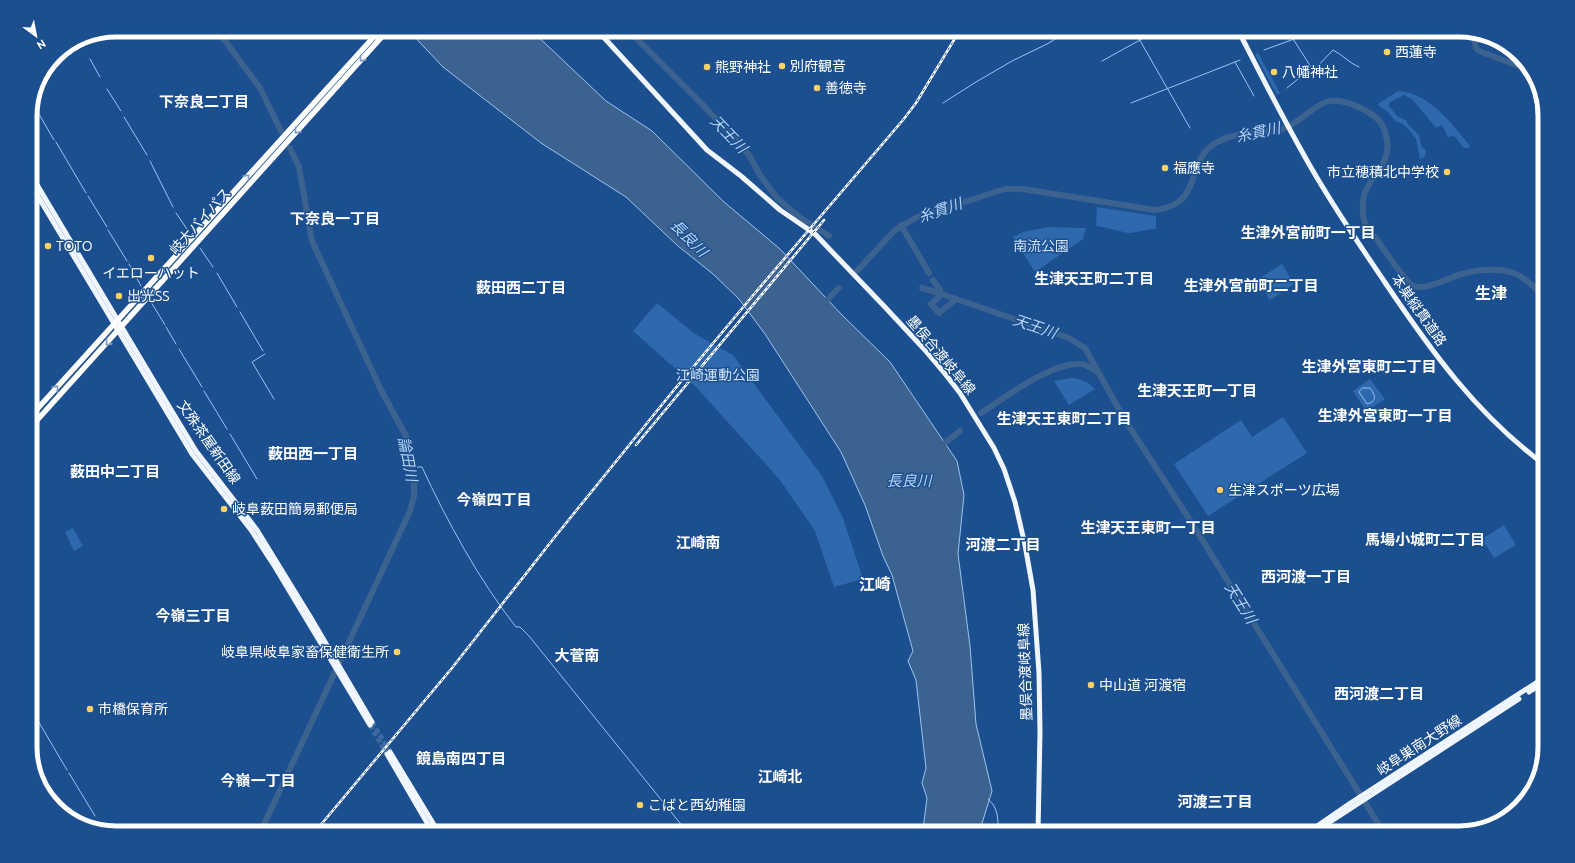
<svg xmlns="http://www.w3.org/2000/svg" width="1575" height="863" viewBox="0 0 1575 863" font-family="Ubuntu,'Noto Sans JP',sans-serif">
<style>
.green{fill:#2e69ad}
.water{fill:#3c6290;stroke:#9cc4f0}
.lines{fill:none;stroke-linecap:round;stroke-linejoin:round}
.stream{stroke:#9cc4f0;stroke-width:1}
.river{stroke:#3c6290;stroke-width:6}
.major-tunnel{stroke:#3d69a0;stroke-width:5;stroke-dasharray:5 2.5;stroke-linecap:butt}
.major{stroke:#f0f6ff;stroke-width:5}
.highway{stroke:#fff;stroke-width:5.5}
.rail-casing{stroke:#fff;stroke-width:2.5}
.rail{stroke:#1b4f8f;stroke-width:1;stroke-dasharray:3;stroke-linecap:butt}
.oneway{stroke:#829ec1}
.poi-dot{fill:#ffd166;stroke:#1b4f8f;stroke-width:1.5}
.labels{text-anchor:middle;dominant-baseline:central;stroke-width:3;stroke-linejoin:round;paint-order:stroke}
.poi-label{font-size:14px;fill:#fff;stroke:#1b4f8f;text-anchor:start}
.street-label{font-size:14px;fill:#fff;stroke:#1b4f8f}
.park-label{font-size:14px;fill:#cfe3fa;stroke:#1b4f8f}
.neighbourhood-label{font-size:15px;font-weight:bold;fill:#fff;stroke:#1b4f8f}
.water-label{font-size:15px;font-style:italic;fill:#b5d3f5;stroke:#1b4f8f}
.quarter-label{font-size:16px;font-weight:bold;fill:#fff;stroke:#1b4f8f}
.rim{fill:none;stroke:#fff;stroke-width:5}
</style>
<rect width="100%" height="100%" fill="#1b4f8f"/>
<g class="green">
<path d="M1258 53 1280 93 1277 95 1255 54Z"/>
<path d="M1398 91C1430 93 1452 124 1470 146L1469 148H1464L1454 136 1448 137 1442 125 1436 128 1412 99 1404 95 1390 102 1388 105 1397 116 1407 121V123C1411 128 1418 132 1420 139 1421 144 1420 147 1426 150L1425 157 1420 159 1416 139 1410 131 1403 124 1395 121 1388 112 1379 106 1378 104Z"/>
<path d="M1097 207 1156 216V229C1145 229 1140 232 1130 233 1124 233 1106 227 1096 226Z"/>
<path d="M1048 227 1086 228 1083 239 1035 272 1013 237 1023 232Z"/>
<path d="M1282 264 1294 284 1270 300 1257 280Z"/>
<path d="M657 303 695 334 733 355 822 476 843 518 863 579 834 587 815 531 780 480 696 387 633 331Z"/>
<path d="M1071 378C1080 378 1088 382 1095 389L1069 405 1054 381Z"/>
<path d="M1370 379 1385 399 1366 411 1353 391Z"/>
<path d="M1283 417 1307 453 1208 516 1174 464 1241 420 1252 437Z"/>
<path d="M1504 525 1516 545 1494 558 1482 539Z"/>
<path d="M73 528 83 546 74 551 65 532Z"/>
</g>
<path class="water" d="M408 30H531L606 101 652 131 724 202 780 249 842 315 890 362 957 461 964 495 958 554 970 646 976 724 992 791 979 833H921L923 829 927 798 922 783 926 768 916 680 908 661 913 651 892 575 883 556 865 505 841 452 765 334 739 299 713 274 678 246 626 197 541 143 443 67Z"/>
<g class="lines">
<g class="stream">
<path d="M1134 30 1190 128"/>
<path d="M1283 30 1289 39"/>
<path d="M1293 39 1313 70"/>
<path d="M78 40 79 42"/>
<path d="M1264 50 1308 34 1313 30"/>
<path d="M90 59 100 77"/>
<path d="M1102 61 1158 30"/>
<path d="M1235 62 1254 96"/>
<path d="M1287 88 1298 79 1313 71 1333 50C1343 55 1349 63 1359 67"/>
<path d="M107 89 121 111"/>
<path d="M32 102 54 140"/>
<path d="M943 103 976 82 1012 61 1049 43 1069 30"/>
<path d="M1131 103 1240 60"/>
<path d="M124 117 147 155"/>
<path d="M56 142 86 193"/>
<path d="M150 161 173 207"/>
<path d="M88 196 107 227"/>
<path d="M176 213 189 232"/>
<path d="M108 230 127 261"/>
<path d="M200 248 213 267"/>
<path d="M129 264 141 286"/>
<path d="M217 273 237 307"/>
<path d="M151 302 165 325"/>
<path d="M240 312 263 351"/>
<path d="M166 327 176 344"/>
<path d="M179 349 202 387"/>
<path d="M265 354 252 362 274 399"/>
<path d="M1363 388H1370C1375 395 1378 401 1367 404L1359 392Z"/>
<path d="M204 391 227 429"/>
<path d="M230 434 257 479"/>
<path d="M412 467H422C447 521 479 580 516 627H520L529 636 688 833"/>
<path d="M30 709 32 711"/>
<path d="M34 714 67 770"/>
<path d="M69 773 95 816"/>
<path d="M988 799C999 808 998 820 998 833"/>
</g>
<g class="river">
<path d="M217 30 260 88 281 131"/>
<path d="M628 30 702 104 749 155 760 175 777 198 799 217 829 236"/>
<path d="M1473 33 1476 48 1479 51 1516 65 1523 61"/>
<path d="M901 225 929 273"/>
<path d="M856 272 895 230 917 217 1005 189H1023L1155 210C1204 205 1185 162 1214 144 1229 134 1250 133 1267 131 1272 130 1277 130 1282 129 1299 124 1310 108 1326 102 1342 97 1372 111 1381 123 1384 127 1386 136 1387 140 1391 162 1373 174 1365 192 1362 200 1362 215 1365 223 1368 229 1373 235 1377 240 1388 255 1398 271 1410 284 1421 294 1450 277 1462 274 1477 270 1495 268 1511 272 1524 276 1535 288 1545 297"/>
<path d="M933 280 940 290 938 298 931 304 939 313 956 299"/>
<path d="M922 288 939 293 1069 338 1085 348 1125 420 1188 517 1384 833"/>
<path d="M823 304 839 288"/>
<path d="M981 413C1006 397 1051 362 1081 364 1086 364 1093 370 1098 372"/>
<path d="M940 447 960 431"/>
<path d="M260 833 410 511 414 496V485L407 438 381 390 312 241 299 167 290 148"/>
</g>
<g class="major-tunnel">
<path d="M372 722 390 752"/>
<path d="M370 725 387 754"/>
</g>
<g class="major">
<path d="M597 30 707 150 741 176 780 210 815 234 883 305 924 349 946 375 960 393 994 448 1004 469 1015 502 1025 545 1033 590 1039 673 1040 732 1038 833"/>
<path d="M1238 30C1258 69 1278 109 1300 148 1325 194 1355 238 1384 281 1431 351 1477 415 1545 465"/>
<path d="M30 173 170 408 196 451 257 530 311 618 372 722"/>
<path d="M30 183 192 454 251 530 275 567 370 725"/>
<path d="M1529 692 1545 682"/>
<path d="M390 752 439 833"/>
<path d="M387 754 433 833"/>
<path d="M1307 833 1349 804 1545 677"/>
<path d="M1313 833 1519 699"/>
</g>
<g class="highway">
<path d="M30 417 380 30"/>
<path d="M30 428 388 30"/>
</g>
<g class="rail-casing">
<g id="rail">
<path d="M636 445 824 220"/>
<path d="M314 833 452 668 554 538 669 396 755 293 903 120 916 103 960 30"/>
</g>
</g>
<use href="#rail" class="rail"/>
</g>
<defs><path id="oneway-chevron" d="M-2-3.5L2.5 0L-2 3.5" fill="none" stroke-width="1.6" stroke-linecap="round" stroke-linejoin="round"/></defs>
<g class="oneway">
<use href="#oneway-chevron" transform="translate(362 59) rotate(132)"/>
<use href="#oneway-chevron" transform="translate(297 131) rotate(132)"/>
<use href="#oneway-chevron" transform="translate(247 177) rotate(-48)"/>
<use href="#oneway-chevron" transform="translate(108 343) rotate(132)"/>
<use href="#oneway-chevron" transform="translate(56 388) rotate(-48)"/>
</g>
<g class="poi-dot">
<circle cx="1387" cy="52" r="4"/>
<circle cx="782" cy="66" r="4"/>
<circle cx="707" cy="67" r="4"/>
<circle cx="1274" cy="72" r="4"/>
<circle cx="817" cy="88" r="4"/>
<circle cx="1165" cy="168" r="4"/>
<circle cx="1447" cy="172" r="4"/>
<circle cx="48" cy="246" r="4"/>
<circle cx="151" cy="258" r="4"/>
<circle cx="119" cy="296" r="4"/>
<circle cx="1220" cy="490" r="4"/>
<circle cx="224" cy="509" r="4"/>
<circle cx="397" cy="652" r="4"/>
<circle cx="1091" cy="685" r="4"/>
<circle cx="90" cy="709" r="4"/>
<circle cx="640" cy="805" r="4"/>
</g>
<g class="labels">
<g class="poi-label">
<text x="1395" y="52">西蓮寺</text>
<text x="790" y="66">別府観音</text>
<text x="715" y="67">熊野神社</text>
<text x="1282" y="72">八幡神社</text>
<text x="825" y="88">善徳寺</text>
<text x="1173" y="168">福應寺</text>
<text x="1439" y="172" text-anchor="end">市立穂積北中学校</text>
<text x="56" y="246">TOTO</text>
<text x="151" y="273" text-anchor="middle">イエローハット</text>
<text x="127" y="296">出光SS</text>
<text x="1228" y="490">生津スポーツ広場</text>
<text x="232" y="509">岐阜薮田簡易郵便局</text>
<text x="389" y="652" text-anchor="end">岐阜県岐阜家畜保健衛生所</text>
<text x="1099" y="685">中山道 河渡宿</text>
<text x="98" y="709">市橋保育所</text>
<text x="648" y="805">こばと西幼稚園</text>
</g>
<g class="street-label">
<text transform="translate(200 221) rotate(-48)">岐大バイパス</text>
<text transform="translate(1419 310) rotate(55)">本巣縦貫道路</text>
<text transform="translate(941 355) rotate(50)">墨俣合渡岐阜線</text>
<text transform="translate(209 442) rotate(55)">文殊茶屋新田線</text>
<text transform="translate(1025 672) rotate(-92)">墨俣合渡岐阜線</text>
<text transform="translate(1419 745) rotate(-33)">岐阜巣南大野線</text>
</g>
<g class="park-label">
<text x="1041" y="246">南流公園</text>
<text x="718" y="375">江崎運動公園</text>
</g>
<g class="neighbourhood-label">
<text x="204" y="101">下奈良二丁目</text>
<text x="335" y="218">下奈良一丁目</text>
<text x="1308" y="232">生津外宮前町一丁目</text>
<text x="1094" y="278">生津天王町二丁目</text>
<text x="1251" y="285">生津外宮前町二丁目</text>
<text x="521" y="287">薮田西二丁目</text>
<text x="1369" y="366">生津外宮東町二丁目</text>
<text x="1197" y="390">生津天王町一丁目</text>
<text x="1385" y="415">生津外宮東町一丁目</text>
<text x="1064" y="418">生津天王東町二丁目</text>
<text x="313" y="453">薮田西一丁目</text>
<text x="115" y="471">薮田中二丁目</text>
<text x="494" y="499">今嶺四丁目</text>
<text x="1148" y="527">生津天王東町一丁目</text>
<text x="1425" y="539">馬場小城町二丁目</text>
<text x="698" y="542">江崎南</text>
<text x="1003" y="544">河渡二丁目</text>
<text x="1306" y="576">西河渡一丁目</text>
<text x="193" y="615">今嶺三丁目</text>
<text x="577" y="655">大菅南</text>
<text x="1379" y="693">西河渡二丁目</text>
<text x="461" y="758">鏡島南四丁目</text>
<text x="780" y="776">江崎北</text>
<text x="258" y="780">今嶺一丁目</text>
<text x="1215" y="801">河渡三丁目</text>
</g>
<g class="water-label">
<text transform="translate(1258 132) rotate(-12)">糸貫川</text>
<text transform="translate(729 134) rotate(46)">天王川</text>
<text transform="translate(940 210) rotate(-19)">糸貫川</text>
<text transform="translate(689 238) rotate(45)">長良川</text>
<text transform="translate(1035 326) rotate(19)">天王川</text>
<text transform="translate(408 459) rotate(79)">論田川</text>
<text x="909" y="480">長良川</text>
<text transform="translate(1241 603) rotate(58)">天王川</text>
</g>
<g class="quarter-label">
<text x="1491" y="293">生津</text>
<text x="875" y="584">江崎</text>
</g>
</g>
<path d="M0 0H1575V863H0ZM116 37H1459A79 79 0 0 1 1538 116V747A79 79 0 0 1 1459 826H116A79 79 0 0 1 37 747V116A79 79 0 0 1 116 37Z" fill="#1b4f8f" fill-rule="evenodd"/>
<path class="rim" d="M116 37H1459A79 79 0 0 1 1538 116V747A79 79 0 0 1 1459 826H116A79 79 0 0 1 37 747V116A79 79 0 0 1 116 37Z"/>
<g transform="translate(36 36) rotate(148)" stroke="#1b4f8f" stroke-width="3" paint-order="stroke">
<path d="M0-3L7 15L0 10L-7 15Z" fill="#ffffff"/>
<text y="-6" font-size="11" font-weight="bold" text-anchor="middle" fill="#ffffff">N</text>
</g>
</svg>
